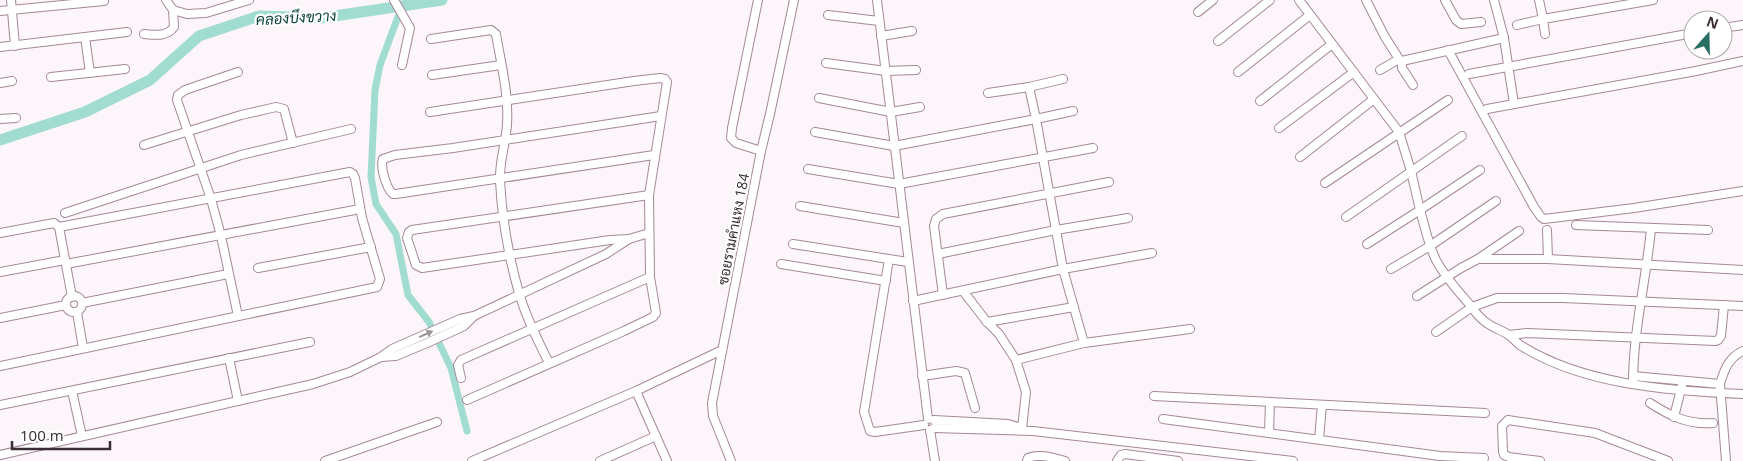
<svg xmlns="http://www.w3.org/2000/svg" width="1743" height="461" viewBox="0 0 1743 461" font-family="'Open Sans',Sarabun,sans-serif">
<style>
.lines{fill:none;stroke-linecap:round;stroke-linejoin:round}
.stream{stroke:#82a7a1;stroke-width:2}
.canal{stroke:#a1dcd0;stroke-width:7}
.river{stroke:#a1dcd0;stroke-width:11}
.street-casing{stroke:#a68798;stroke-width:10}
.street{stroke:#fff;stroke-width:8}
.oneway{fill:#9c969a}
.labels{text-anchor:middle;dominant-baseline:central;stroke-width:4.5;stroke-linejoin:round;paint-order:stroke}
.street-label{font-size:14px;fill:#392c34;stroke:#fff}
.water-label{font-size:15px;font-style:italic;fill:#083f37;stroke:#fff}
</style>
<rect width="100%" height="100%" fill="#fcf5f9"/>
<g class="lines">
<path class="stream" d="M402 6 405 0"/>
<path class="canal" d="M402 6 380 65 375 90 371 177 376 204 396 234 408 295 429 322 451 368 467 431"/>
<path class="river" d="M0 140 85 112 150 80 199 36 259 16 321 18 442 0"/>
<g class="street-casing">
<g id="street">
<path d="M11 0 15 46"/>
<path d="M166 0 173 10 187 14 206 13 249 0"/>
<path d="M394 0 410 28 402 65"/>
<path d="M758 0 732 128 731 138 736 143 761 151"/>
<path d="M877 0 928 419"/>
<path d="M1299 0 1399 132 1411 171 1420 210 1367 244"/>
<path d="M1366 0 1385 37 1399 59 1402 61 1504 38"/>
<path d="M1445 0 1456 20 1461 24 1481 22"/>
<path d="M1494 0 1504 38 1514 104"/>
<path d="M0 11 104 1"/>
<path d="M1198 12 1213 0"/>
<path d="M828 15 879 21"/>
<path d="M1517 25 1543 19 1539 0"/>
<path d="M1723 28 1743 25"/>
<path d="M144 34C155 35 167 37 174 27L173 10"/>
<path d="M1545 34 1543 19 1653 0"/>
<path d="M881 36 912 31"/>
<path d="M85 37 90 73"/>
<path d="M431 39 491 30 496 34C501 64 509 94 507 124 506 143 499 162 500 181 502 218 509 258 519 293 526 317 538 341 549 363"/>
<path d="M1218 41 1270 0"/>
<path d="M0 47 127 32"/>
<path d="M1448 50 1534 207 1541 217 1544 219 1634 208 1743 191"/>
<path d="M1402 61V68L1413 85"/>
<path d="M826 63 886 71 916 70"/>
<path d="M1380 70 1399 59"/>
<path d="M1238 72 1310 15"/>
<path d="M1469 74 1693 33"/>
<path d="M432 75 501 65"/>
<path d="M51 77 125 69"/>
<path d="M0 83 12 81"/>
<path d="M988 93 1029 87 1063 79"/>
<path d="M819 98 891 112 920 107"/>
<path d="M1260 101 1332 44"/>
<path d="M1487 109 1696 71 1743 61"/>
<path d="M1073 111 1036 119 1063 269 1152 253"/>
<path d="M430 112 634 81 660 78 665 79 667 82 649 195 650 277 656 313 653 317 624 331 467 400"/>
<path d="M0 119 16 118"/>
<path d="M1279 128 1354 72"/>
<path d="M815 132 894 146 1036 119 1029 87"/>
<path d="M144 145 241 115 276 107 284 109 293 143"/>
<path d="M654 155 396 194H393C386 188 380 167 383 159L395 155 453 148 661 116"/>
<path d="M1300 157 1374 99"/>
<path d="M808 169 899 184 1093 148"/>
<path d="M1480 170 1420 210C1425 227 1428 244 1436 260 1445 277 1458 291 1470 305 1474 310 1478 316 1483 320 1490 327 1500 329 1509 335 1513 338 1516 342 1520 345 1583 385 1669 391 1743 394"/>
<path d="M1325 183 1448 100"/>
<path d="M649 195 412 230 409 232 407 238 416 265 422 268 610 240 629 239 649 233"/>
<path d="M800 206 904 223"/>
<path d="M65 213 241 155 351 129"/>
<path d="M1346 217 1462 136"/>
<path d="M1576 225 1708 230"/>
<path d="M59 227 72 297"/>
<path d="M1547 230 1548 259"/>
<path d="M0 233 54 223 59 227 350 172 353 174 355 178 362 218 380 279 377 287 0 366"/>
<path d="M793 244 908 262"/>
<path d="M938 254 1056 230 1128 218"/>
<path d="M889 259 864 412 870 431 875 432 924 425"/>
<path d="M1478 259 1519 231"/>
<path d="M66 264 360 209"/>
<path d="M781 264 886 281"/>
<path d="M258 268 371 247"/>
<path d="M1391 269 1430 246 1496 201"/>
<path d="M0 272 65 260"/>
<path d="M963 291 987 322 999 334 1016 360 1026 392 1022 428"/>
<path d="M943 295 934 226 936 219 943 214 1109 182"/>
<path d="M1417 296 1461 268 1478 259H1548L1743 270"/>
<circle cx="74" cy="304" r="8"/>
<path d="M913 301 1063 269 1084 343"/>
<path d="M82 303 228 274"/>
<path d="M77 312 83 348"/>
<path d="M238 316 221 236 211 199 177 100 178 95 185 90 238 72"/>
<path d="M0 318 66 305"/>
<path d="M987 322 1074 307"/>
<path d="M1436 332 1472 307 1497 298H1563L1743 306"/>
<path d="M1509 335 1527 333 1716 341 1718 340 1721 336 1724 305"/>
<path d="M381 357 396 356 427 343 464 326 474 316"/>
<path d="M229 358 238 401"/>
<path d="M1016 360 1084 343 1190 329"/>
<path d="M922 376 956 371 965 373 975 408"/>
<path d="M1633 376 1720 384"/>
<path d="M461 378 458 365 461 360 650 277"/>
<path d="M1633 384C1633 331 1646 281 1651 229"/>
<path d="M72 391 82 436"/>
<path d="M636 391 667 461"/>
<path d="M1154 396 1485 413"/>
<path d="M1650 403C1670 416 1689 425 1713 423"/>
<path d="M0 405 310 342"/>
<path d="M1674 417 1682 385"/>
<path d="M1163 419 1440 456 1484 458"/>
<path d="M934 420 1008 424 1021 428"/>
<path d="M934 428 1033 431 1293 461"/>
<path d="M930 430 935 461"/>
<path d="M1269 433 1270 402"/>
<path d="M1319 439 1322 405"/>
<path d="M0 455 313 384 350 372 381 357 392 349 460 319 474 316 606 254 629 239"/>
<path d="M325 461 437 422"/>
<path d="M472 461 636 391 722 350"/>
<path d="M600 461 656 436"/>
<path d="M731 461 713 416 712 403 761 151 770 114 794 0"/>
<path d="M1027 461 1028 458C1038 453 1054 458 1065 461"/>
<path d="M1117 461 1121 455 1125 454 1178 461"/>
<path d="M1540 461 1509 457 1504 455 1503 451 1502 426 1508 420 1595 433 1668 461"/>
<path d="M1726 461 1720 384C1724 370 1729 357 1743 351"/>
</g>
</g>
<use href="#street" class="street"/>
</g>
<defs><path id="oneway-solid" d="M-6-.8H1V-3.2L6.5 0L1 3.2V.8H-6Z" transform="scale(1.25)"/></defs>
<use class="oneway" href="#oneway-solid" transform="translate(426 334) rotate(-24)"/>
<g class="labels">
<g class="street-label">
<text transform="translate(733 229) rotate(-79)">ซอยรามคำแหง 184</text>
</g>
<g class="water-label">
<text transform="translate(296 17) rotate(-3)">คลองบึงขวาง</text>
</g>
</g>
<g transform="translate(1708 35) rotate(20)"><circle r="24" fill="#ffffff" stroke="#b0abae"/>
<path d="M0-4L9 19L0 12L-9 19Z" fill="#276d61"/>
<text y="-8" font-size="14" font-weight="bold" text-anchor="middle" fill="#392c34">N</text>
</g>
<path d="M12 441v8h98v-8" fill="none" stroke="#392c34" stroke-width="2.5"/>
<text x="20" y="441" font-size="15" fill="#392c34" stroke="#ffffff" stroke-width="4" paint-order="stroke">100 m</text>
</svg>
